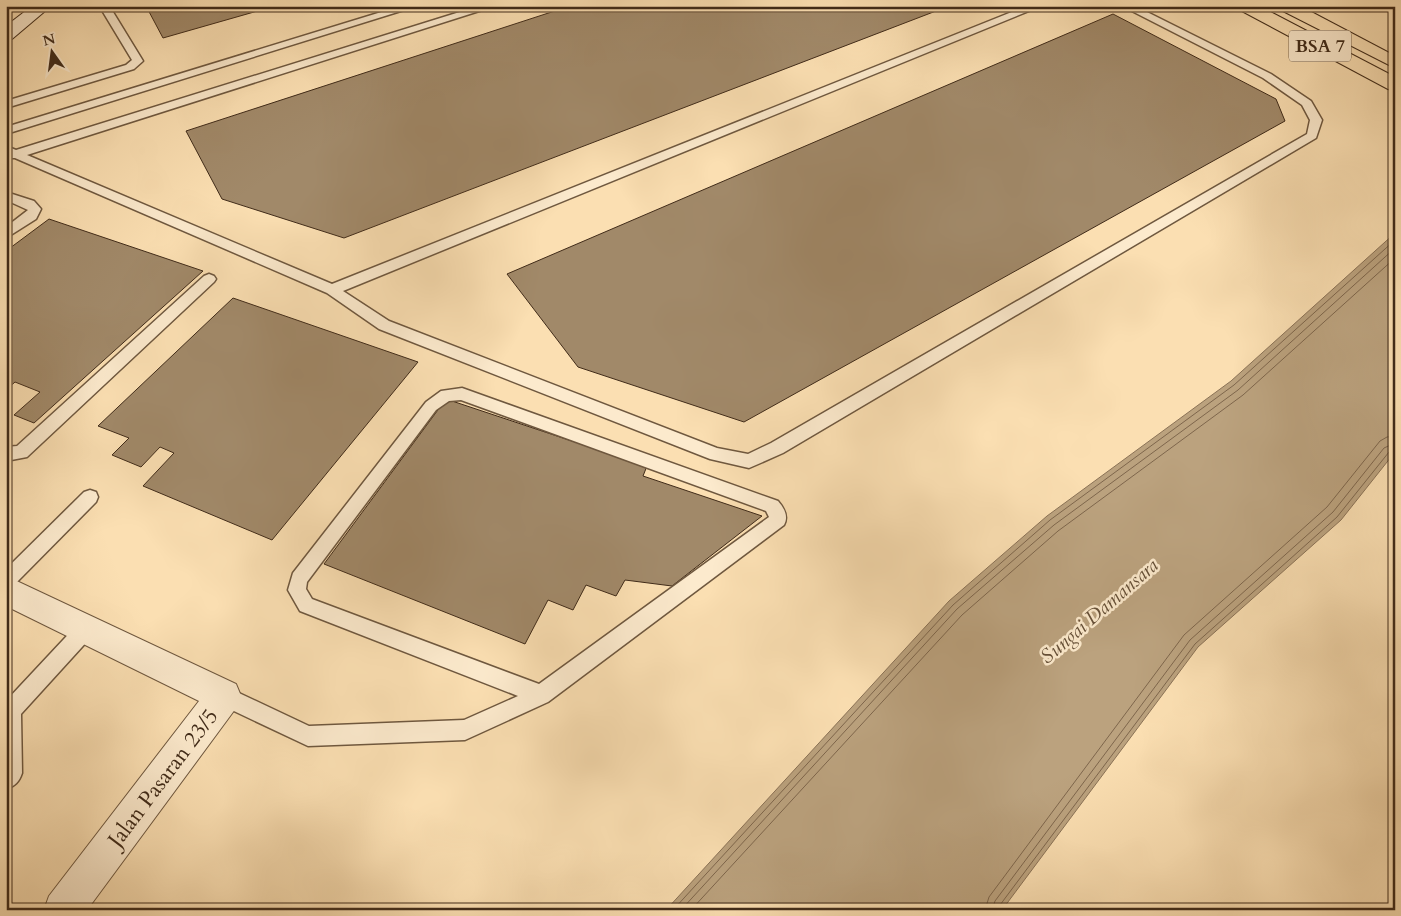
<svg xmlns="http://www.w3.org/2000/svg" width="1401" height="916" viewBox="0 0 1401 916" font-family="Cardo,serif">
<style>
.water{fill:#bba27e;stroke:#8a7256}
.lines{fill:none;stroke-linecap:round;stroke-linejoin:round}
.shore{stroke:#7e664c;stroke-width:1}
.building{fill:#a18969;stroke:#402b19}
.lane-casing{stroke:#6f583f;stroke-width:3}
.street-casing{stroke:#6f583f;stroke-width:2}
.secondary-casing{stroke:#402b19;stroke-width:2}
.primary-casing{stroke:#402b19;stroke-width:2}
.lane{fill:#fceacd;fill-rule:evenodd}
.street{fill:#fceacd;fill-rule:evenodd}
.secondary{fill:#fceacd;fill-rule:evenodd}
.primary{fill:#fbdfb2;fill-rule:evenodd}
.labels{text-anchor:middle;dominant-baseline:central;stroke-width:5;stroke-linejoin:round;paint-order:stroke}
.shield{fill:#fceacd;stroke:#78644f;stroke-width:1}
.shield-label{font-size:18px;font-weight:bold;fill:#402b19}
.water-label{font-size:20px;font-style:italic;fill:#654f37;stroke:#fceacd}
.near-street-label{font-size:22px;fill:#402b19;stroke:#fceacd}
</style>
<rect width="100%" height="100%" fill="#fbdfb2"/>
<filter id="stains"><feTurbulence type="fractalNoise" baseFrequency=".004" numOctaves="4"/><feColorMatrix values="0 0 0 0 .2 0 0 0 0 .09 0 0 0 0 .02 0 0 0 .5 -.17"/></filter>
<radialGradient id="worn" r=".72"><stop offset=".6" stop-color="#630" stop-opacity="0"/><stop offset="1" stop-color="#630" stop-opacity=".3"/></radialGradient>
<path class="water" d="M1395 233V452L1341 520 1198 647 1002 910H666L949 601 1047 516 1231 381Z"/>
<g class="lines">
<g class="shore">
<path d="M673 910 953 605 1050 520 1234 385 1395 240"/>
<path d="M681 910 957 609 1054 525 1238 390 1395 248"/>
<path d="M691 910 962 615 1058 531 1243 395 1395 258"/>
<path d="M985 910 989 897 1184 635 1327 507 1380 441 1387 437 1395 436"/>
<path d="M992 910 995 901 1190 640 1333 512 1384 448 1395 443"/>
<path d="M999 910 1000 905 1195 644 1337 517 1389 452 1395 450"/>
</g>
</g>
<g class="building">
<path d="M146 6H275L163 38Z"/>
<path d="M570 6H949L344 238 222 199 186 131Z"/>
<path d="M1113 14 1276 99 1285 121 744 422 578 367 507 274Z"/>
<path d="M49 219 203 271 34 423 14 415 40 392 15 382 6 390V251Z"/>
<path d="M233 298 418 362 272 540 143 486 174 453 160 447 141 467 112 455 129 438 98 426Z"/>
<path d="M446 399 647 466 643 476 762 516 672 586 625 580 616 596 586 585 573 610 548 600 525 644 324 564Z"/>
</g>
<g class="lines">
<g class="lane-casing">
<g id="lane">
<path d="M102 6H112L113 12 143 61 134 69 6 108V101L126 65 132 60 103 12Z"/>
<path d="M401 6H417L6 134V127Z"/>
<path d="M479 6H495L27 155 332 284 1027 6H1041L343 291 389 321 717 448 748 454 771 443 1307 134 1310 120 1302 105 1263 78 1122 6H1135L1271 74 1311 101 1322 120 1316 138 783 453 749 468 710 459 379 329 327 293 15 158H9L6 154V146L16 150Z"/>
<path d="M6 192 34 201 41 209 36 219 6 238V227L28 210 6 200Z"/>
<path d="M209 274 214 276 216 279 214 282 27 457 6 461V447L17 446 204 276Z"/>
<path d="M462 388 778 501C784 508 789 516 784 525L548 702 465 740 308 746 217 703 214 696 217 689 224 686 309 726 464 720 518 696 300 611 288 590 293 573 426 402 441 391ZM461 400 766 511 769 517 539 684 312 599 306 589 307 582 436 410 449 401Z"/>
<path d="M90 490 96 492 98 497 96 502 12 587 6 589V569L84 492Z"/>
<path d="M85 621 92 624 94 630 92 636 21 714 22 773C19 782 15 786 6 789V701L78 624Z"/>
</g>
</g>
<g class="street-casing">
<path id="street" d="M6 576 236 684 241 696 236 708 87 910H44L49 896 199 701 6 606Z"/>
</g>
<g class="secondary-casing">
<path id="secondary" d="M32 6H51L12 39 6 40V26Z"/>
</g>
<g class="primary-casing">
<g id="primary">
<path d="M1238 6H1259L1395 77V91L1388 89 1240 10Z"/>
<path d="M1279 6H1300L1395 56V68L1281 10Z"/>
</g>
</g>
<use href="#lane" class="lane"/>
<use href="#street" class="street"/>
<use href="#secondary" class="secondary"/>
<use href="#primary" class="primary"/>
</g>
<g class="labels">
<rect class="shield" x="1289" y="30.5" width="62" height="31" rx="4"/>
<g class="shield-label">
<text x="1320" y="46">BSA 7</text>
</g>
<g class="water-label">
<text transform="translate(1099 611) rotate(-41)">Sungai Damansara</text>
</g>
<g class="near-street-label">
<text transform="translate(163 778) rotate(-53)">Jalan Pasaran 23/5</text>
</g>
</g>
<rect width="1401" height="916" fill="none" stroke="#fbdfb2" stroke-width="25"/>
<rect x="8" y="8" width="1386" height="901" fill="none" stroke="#402b19" stroke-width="2.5"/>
<rect x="12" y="12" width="1376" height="891" fill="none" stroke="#402b19"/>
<g transform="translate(52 52) rotate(346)" stroke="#fceacd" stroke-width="4" paint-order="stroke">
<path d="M0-4L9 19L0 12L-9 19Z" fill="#402b19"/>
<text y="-8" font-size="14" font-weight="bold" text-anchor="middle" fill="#402b19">N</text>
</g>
<rect width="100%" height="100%" filter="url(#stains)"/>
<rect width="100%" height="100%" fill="url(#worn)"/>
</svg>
